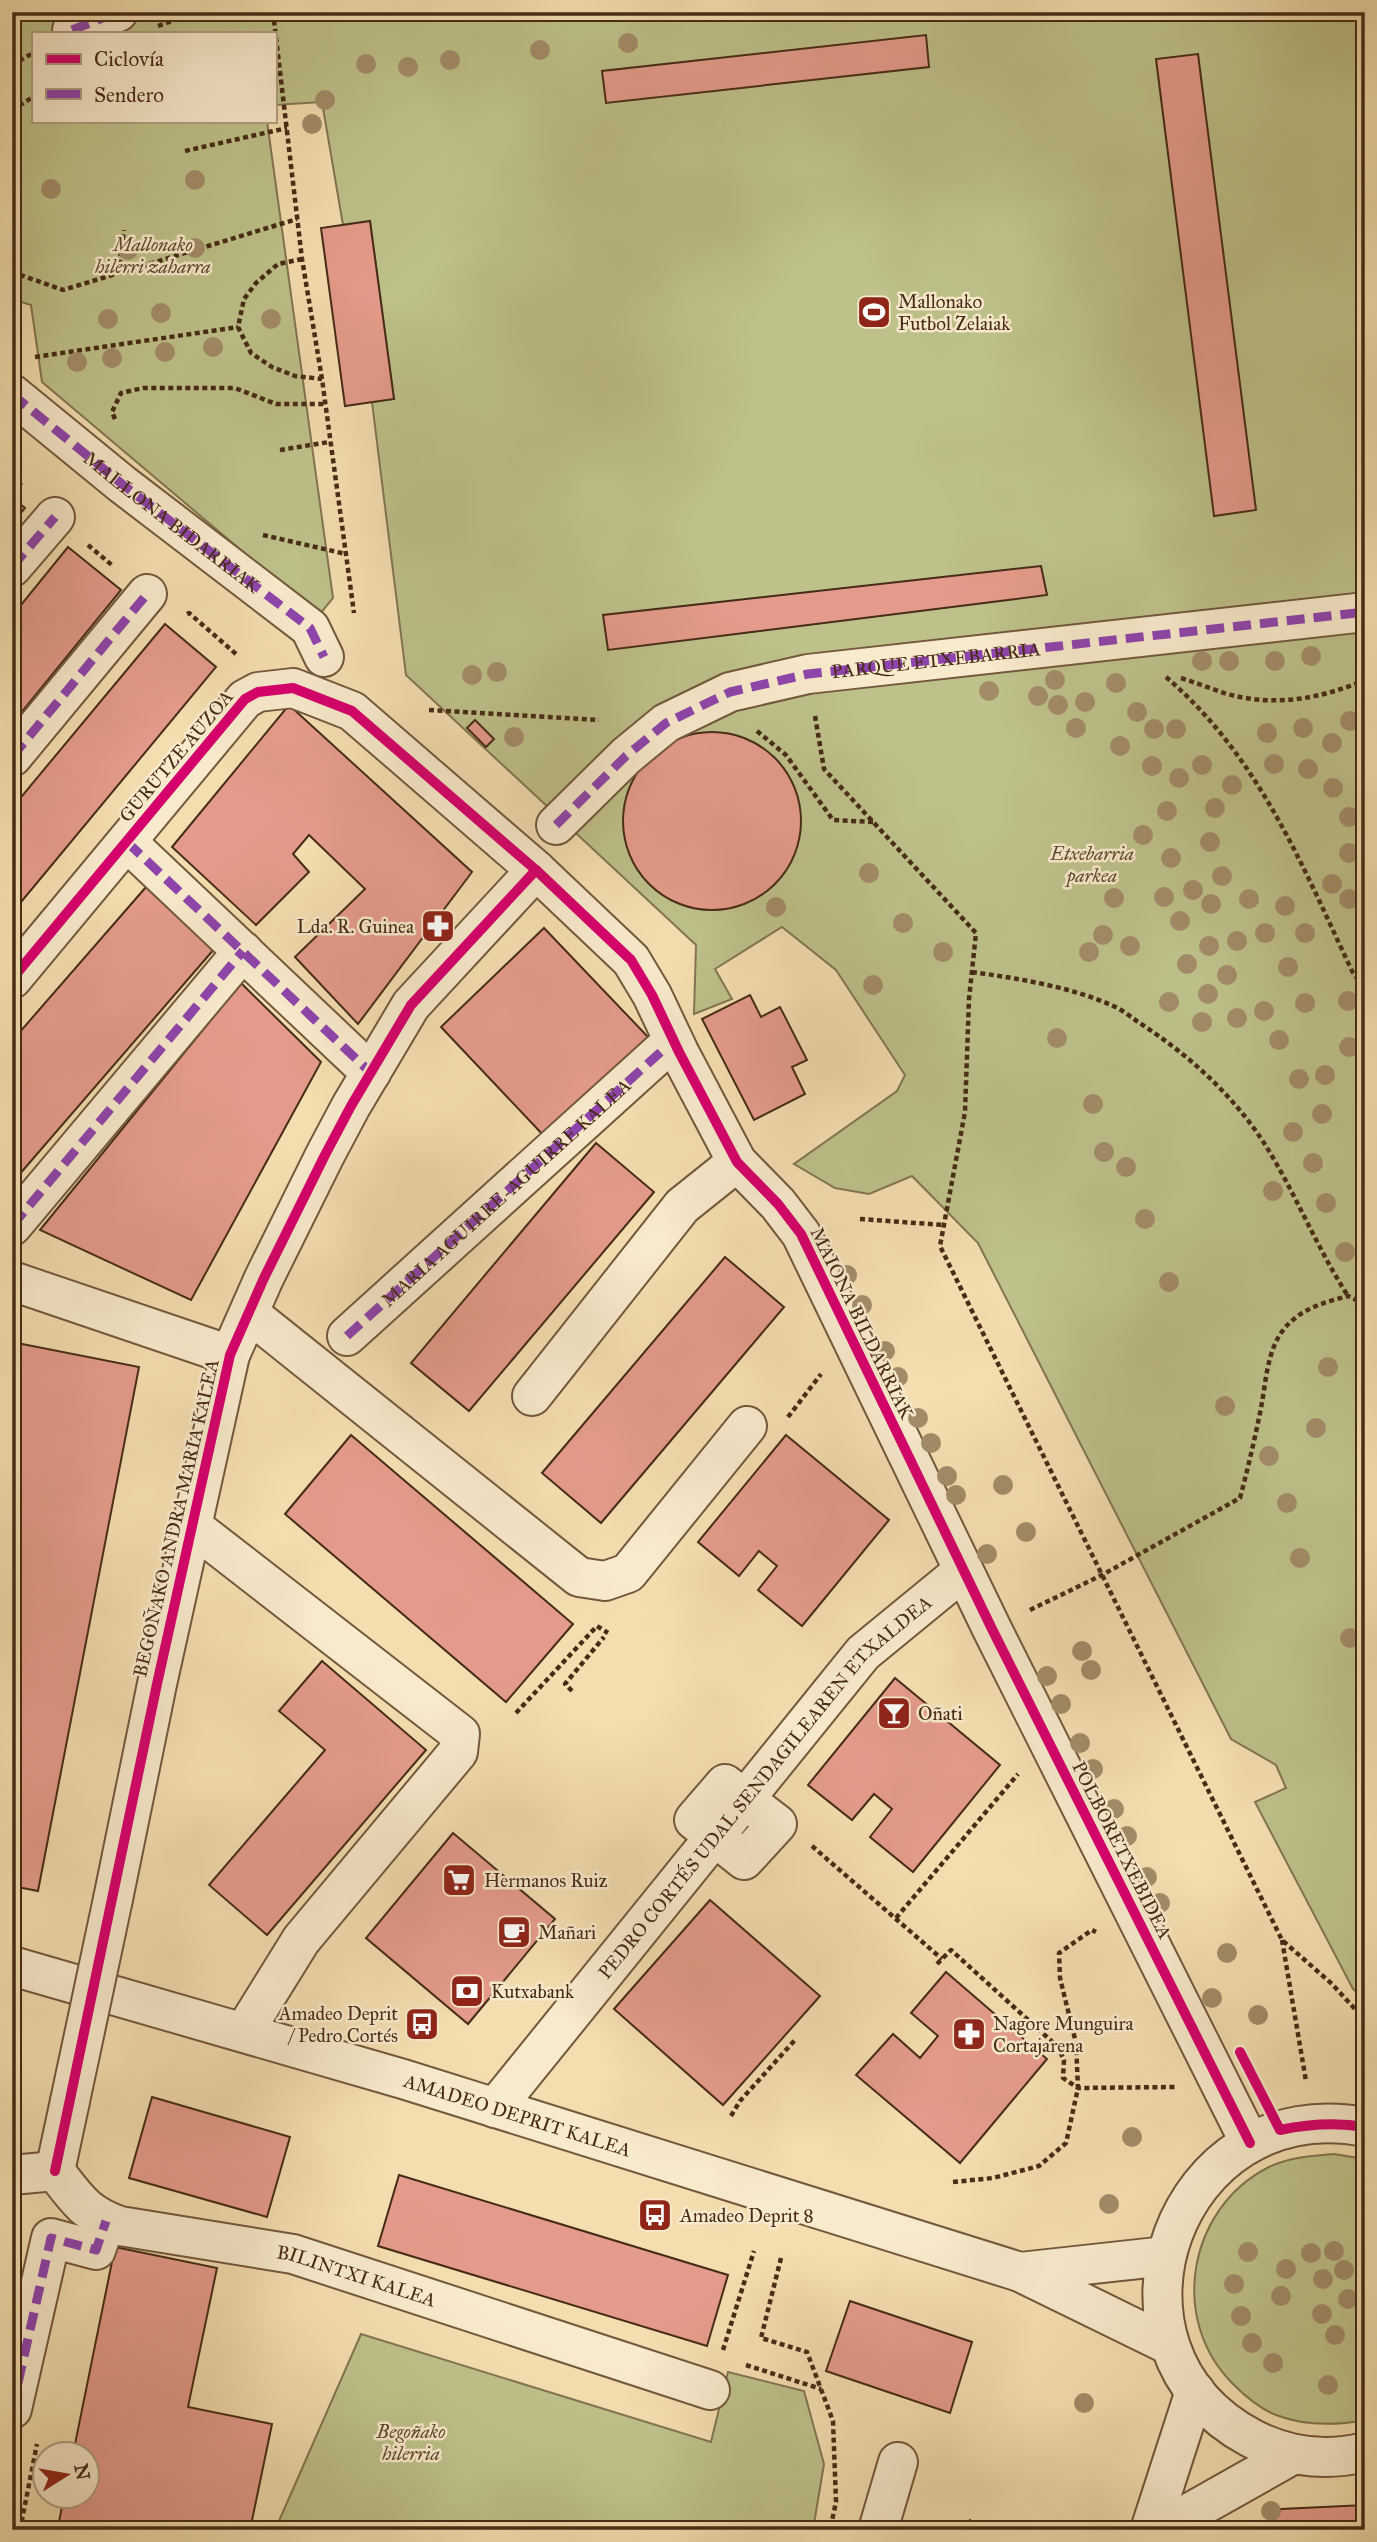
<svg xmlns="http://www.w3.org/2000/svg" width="1377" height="2542" viewBox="0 0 1377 2542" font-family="'IM FELL Great Primer',serif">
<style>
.green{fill:#bec18a;stroke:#827650;stroke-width:2}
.building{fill:#e59b8b;stroke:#462b16;stroke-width:2}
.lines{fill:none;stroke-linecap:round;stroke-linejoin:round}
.minor-casing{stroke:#72583c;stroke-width:42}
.path{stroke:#462b16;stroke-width:4.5;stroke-dasharray:5 3.5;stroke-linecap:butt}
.minor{stroke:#f8eacc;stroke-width:38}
.minor-bridge-casing{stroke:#72583c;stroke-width:42;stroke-linecap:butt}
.minor-bridge{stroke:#f8eacc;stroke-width:38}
.quiet{stroke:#8e44ad;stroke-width:9;stroke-dasharray:18 9;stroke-linecap:butt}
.cycleway-casing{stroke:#f8eacc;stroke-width:15}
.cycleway{stroke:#d6006c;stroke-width:10}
.tree{fill:#a28c68}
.labels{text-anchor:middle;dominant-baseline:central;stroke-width:5;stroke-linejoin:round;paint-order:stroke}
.park-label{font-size:19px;font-style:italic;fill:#5e492d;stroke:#f8eacc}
.poi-label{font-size:19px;fill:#462b16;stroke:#f8eacc;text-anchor:start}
.street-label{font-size:19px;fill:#462b16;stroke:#f8eacc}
</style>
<rect width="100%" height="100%" fill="#f4deb0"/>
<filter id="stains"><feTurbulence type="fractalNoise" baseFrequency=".00286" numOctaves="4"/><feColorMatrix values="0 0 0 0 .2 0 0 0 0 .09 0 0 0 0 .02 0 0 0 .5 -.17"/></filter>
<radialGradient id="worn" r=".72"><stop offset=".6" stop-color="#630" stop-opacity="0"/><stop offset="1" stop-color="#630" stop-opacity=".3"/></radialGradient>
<g class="green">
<path d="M12 12H1365V2000L1353 1989 1255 1802 1286 1788 1276 1765 1231 1739 978 1243 912 1176 869 1194 835 1188 794 1164 897 1091 905 1075 836 970 782 927 715 969 732 999 694 1014 696 945 406 675 372 402 394 399 370 222 343 225 322 102 275 105V33H33V121H267L333 598 320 614 294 595 42 382 31 305 12 299Z"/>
<path d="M1334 2154 1365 2159V2420C1334 2426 1305 2426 1276 2415 1260 2409 1245 2396 1233 2384 1169 2321 1187 2210 1267 2168 1288 2157 1311 2156 1334 2154Z"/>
<path d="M361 2334 711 2442 728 2372 804 2391 824 2464 813 2530H275Z"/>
</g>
<g class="building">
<path d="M926 35 929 67 606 103 602 71Z"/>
<path d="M1198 54 1256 510 1214 516 1156 59Z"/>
<path d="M370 221 394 399 345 406 321 228Z"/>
<path d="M12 498 25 508 12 524Z"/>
<path d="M68 547 121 590 12 724V616Z"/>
<path d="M1041 566 1047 595 608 650 603 615Z"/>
<path d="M165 624 216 667 12 913V808Z"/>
<path d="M289 705 472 872 358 1024 295 957 365 889 309 835 293 854 309 872 256 925 172 847Z"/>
<path d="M475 720 494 739 486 747 467 728Z"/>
<circle cx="712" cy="821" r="89"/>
<path d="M146 887 215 948 12 1183V1041Z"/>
<path d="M544 928 648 1037 545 1137 441 1027Z"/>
<path d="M241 983 321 1062 191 1300 40 1230Z"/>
<path d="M750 995 761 1017 780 1007 807 1060 792 1067 805 1094 754 1120 702 1019Z"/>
<path d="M596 1143 654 1192 469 1411 411 1363Z"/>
<path d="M725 1257 784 1307 601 1523 542 1473Z"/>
<path d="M12 1342 139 1367 38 1891 12 1886Z"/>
<path d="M351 1435 573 1624 506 1702 285 1514Z"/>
<path d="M786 1435 889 1520 802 1626 758 1590 777 1566 759 1551 739 1576 698 1542Z"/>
<path d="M322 1661 426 1750 267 1935 209 1885 325 1750 279 1711Z"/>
<path d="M895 1678 1000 1765 913 1872 870 1837 892 1809 874 1794 852 1820 808 1785Z"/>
<path d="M453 1833 555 1919 468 2024 366 1938Z"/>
<path d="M710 1900 820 1996 723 2105 614 2009Z"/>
<path d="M946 1972 1047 2059 960 2163 856 2075 893 2034 920 2058 938 2036 911 2013Z"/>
<path d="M152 2097 290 2137 267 2217 129 2178Z"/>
<path d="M399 2175 728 2275 707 2346 378 2246Z"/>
<path d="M115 2247 217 2268 188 2407 272 2424 250 2530H95L59 2522 64 2496H88V2454H73Z"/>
<path d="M850 2301 972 2342 950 2413 826 2371Z"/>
<path d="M1365 2505V2530H1261L1281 2509Z"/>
<path d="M970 2520 986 2530H963Z"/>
</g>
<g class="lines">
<g class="minor-casing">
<g id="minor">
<path d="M72 30 118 12"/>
<path d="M12 394 122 484 310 628 324 657"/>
<path d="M12 567 55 517"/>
<path d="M12 757 147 594"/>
<path id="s1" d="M556 825 626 756 666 723 730 692 808 674 1365 612"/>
<path d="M127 842 371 1073"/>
<path d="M12 979 245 699 258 692 293 688 352 711 536 870 631 960 652 995 679 1052 737 1162 778 1204 801 1234 992 1629 1250 2143"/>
<path d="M12 1226 243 951"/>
<path d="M12 1281 230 1355"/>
<path d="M250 1314 579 1577 605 1581 628 1573 747 1426"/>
<path id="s2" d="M347 1336 664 1049"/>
<path d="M532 1396 682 1206 737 1162"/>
<path d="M192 1526 460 1734 458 1752 301 1940 244 2032"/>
<path d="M725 1784 777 1824 744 1860 694 1820Z"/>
<path d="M113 1899 157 1684 230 1355 264 1278 325 1155 351 1106 411 1005 536 870"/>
<path id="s3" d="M12 1966 403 2079 1020 2272 1169 2345"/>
<path id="s4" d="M495 2108 863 1653 963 1571"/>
<path d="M1365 2127C1174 2090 1082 2348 1251 2438 1287 2457 1325 2462 1365 2452"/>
<path id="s5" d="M55 2171C77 2199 85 2214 120 2226L293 2254 710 2390"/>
<path d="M55 2171 70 2101"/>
<path d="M12 2175 55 2171"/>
<path d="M1020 2272 1166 2256"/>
<path d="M12 2409 51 2238 96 2250 106 2221"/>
<path d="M878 2530 898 2462"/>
<path d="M1150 2530 1195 2391"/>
<path d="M1159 2530 1294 2454"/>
</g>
</g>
<g class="path">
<path d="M273 12 302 259 322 379 354 613"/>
<path d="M158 26 197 12"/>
<path d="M12 65 33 53"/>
<path d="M12 110 33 97"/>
<path d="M185 151 287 128"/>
<path d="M302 259 278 264 256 283 244 299 238 327 251 353 272 367 295 376 322 379"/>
<path d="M12 272 63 290 297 219"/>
<path d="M118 273 124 230"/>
<path d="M35 357 238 327"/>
<path d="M115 419 112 412 121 393 143 388H235L276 404H325"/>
<path d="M280 450 329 442"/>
<path d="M12 476 24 488"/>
<path d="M263 535 346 554"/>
<path d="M88 545 113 566"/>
<path d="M187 614 189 613 236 654"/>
<path d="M1166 677C1259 757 1301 863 1352 971L1365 990"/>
<path d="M1181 678C1197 683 1212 689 1227 694 1275 707 1320 699 1365 680"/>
<path d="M429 710 599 720"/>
<path d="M815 716 824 769 976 933 969 999 965 1112 940 1246 1282 1940 1332 1984 1365 2020"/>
<path d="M757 731 786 755 833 820 873 822"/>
<path d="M972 972C1016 978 1071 987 1111 1005 1121 1009 1130 1016 1138 1022 1191 1056 1240 1101 1272 1156 1299 1202 1319 1251 1348 1296"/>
<path d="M860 1219 944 1225"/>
<path d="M788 1417 821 1374"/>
<path d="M1030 1610 1102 1575 1240 1498C1248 1468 1255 1438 1261 1408 1267 1377 1267 1340 1294 1319 1309 1306 1330 1301 1348 1296L1365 1304"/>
<path d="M572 1691 565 1684 604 1637"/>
<path d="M516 1713 597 1626 608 1633"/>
<path d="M812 1846 942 1959"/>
<path d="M896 1918 1018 1774"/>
<path d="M1282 1940 1306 2081"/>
<path d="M937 1964 951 1950 1058 2047 1064 2060 1063 2078 1078 2088 1175 2087"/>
<path d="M731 2116 740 2101 795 2040"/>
<path d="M953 2182 993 2178 1039 2166 1066 2143 1078 2088 1076 2043 1060 1978 1059 1953 1092 1930 1096 1932"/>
<path d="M781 2258 761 2338 807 2352 833 2421 836 2502 830 2530"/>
<path d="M723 2350 754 2251"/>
<path d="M746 2365 821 2389"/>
<path d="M20 2530 37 2444"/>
</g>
<use href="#minor" class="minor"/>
<g class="minor-bridge-casing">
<path id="minor-bridge" d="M70 2101 113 1899"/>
</g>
<use href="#minor-bridge" class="minor-bridge"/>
<g class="quiet">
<path d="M72 30 118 12"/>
<path id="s6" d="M12 394 122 484 310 628 324 657"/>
<path d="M12 567 55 517"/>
<path d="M12 757 147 594"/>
<path d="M556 825 626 756 666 723 730 692 808 674 1365 612"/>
<path d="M127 842 371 1073"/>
<path d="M12 1226 243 951"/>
<path d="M347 1336 664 1049"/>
<path d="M12 2409 51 2238 96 2250 106 2221"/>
</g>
<g class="cycleway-casing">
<g id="cycleway">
<path d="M12 979 245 699 258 692 293 688 352 711 536 870 631 960 652 995 679 1052 737 1162 778 1204 801 1234 992 1629 1250 2143"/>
<path d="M1240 2052 1280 2130C1309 2124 1335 2122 1365 2127"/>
<path d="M55 2171 157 1684 230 1355 264 1278 325 1155 351 1106 411 1005 536 870"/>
</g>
</g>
<use href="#cycleway" class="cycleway"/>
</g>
<g class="tree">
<circle cx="628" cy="43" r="10"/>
<circle cx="540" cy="50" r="10"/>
<circle cx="450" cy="60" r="10"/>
<circle cx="366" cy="64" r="10"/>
<circle cx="408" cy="67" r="10"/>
<circle cx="325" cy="100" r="10"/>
<circle cx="312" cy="124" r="10"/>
<circle cx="195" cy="180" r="10"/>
<circle cx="51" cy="189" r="10"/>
<circle cx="195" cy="248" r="10"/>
<circle cx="128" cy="250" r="10"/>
<circle cx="161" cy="313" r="10"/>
<circle cx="108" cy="319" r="10"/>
<circle cx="271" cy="319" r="10"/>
<circle cx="213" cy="347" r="10"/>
<circle cx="165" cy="352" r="10"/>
<circle cx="112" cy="358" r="10"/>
<circle cx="77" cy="362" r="10"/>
<circle cx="1311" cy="656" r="10"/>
<circle cx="1202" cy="661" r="10"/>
<circle cx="1229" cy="661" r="10"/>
<circle cx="1275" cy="661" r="10"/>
<circle cx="497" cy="672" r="10"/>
<circle cx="472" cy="675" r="10"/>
<circle cx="1055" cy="680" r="10"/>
<circle cx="1116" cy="683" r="10"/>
<circle cx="989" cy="691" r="10"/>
<circle cx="1038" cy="696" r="10"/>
<circle cx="1085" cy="702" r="10"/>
<circle cx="1058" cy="705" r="10"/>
<circle cx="1137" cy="712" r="10"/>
<circle cx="1350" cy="721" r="10"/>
<circle cx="1076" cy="728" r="10"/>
<circle cx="1303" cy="728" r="10"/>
<circle cx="1154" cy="729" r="10"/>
<circle cx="1176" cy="729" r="10"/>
<circle cx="1267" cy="733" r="10"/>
<circle cx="514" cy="737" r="10"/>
<circle cx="1332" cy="743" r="10"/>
<circle cx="1120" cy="746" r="10"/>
<circle cx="1274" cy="764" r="10"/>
<circle cx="1202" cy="765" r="10"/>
<circle cx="1152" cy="766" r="10"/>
<circle cx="1308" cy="769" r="10"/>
<circle cx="1179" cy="778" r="10"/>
<circle cx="1232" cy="785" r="10"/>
<circle cx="1333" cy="788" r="10"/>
<circle cx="1215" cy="808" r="10"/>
<circle cx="1167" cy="811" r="10"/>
<circle cx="1349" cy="817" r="10"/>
<circle cx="1143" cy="835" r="10"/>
<circle cx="1210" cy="842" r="10"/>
<circle cx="1349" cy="853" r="10"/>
<circle cx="1171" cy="858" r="10"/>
<circle cx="869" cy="873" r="10"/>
<circle cx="1222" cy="876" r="10"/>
<circle cx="1332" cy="884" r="10"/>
<circle cx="1193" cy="890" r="10"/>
<circle cx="1164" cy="897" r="10"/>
<circle cx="1114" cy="898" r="10"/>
<circle cx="1249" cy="899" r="10"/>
<circle cx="1349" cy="899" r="10"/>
<circle cx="1211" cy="904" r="10"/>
<circle cx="1285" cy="906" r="10"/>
<circle cx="776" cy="907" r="10"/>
<circle cx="1180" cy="921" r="10"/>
<circle cx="903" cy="923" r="10"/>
<circle cx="1265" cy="933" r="10"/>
<circle cx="1305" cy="933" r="10"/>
<circle cx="1103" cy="935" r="10"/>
<circle cx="1237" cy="941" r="10"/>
<circle cx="1130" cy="946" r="10"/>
<circle cx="1209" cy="946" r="10"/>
<circle cx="943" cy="952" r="10"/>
<circle cx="1089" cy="952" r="10"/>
<circle cx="1187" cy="964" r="10"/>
<circle cx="1288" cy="967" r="10"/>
<circle cx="1227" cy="975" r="10"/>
<circle cx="873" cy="985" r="10"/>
<circle cx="1208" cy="994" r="10"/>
<circle cx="1348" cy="1001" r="10"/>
<circle cx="1169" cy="1002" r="10"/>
<circle cx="1305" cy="1003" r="10"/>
<circle cx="1264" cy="1011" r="10"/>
<circle cx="1237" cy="1018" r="10"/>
<circle cx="1202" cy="1022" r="10"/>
<circle cx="1057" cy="1038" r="10"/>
<circle cx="1279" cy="1040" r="10"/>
<circle cx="1349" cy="1047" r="10"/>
<circle cx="1325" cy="1075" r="10"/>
<circle cx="1299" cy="1079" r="10"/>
<circle cx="1093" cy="1104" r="10"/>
<circle cx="1322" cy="1114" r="10"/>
<circle cx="1293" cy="1132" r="10"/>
<circle cx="1104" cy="1152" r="10"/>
<circle cx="1313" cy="1163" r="10"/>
<circle cx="1126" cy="1167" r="10"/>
<circle cx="1273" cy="1191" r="10"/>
<circle cx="1326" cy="1203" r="10"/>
<circle cx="1145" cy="1219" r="10"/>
<circle cx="1345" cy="1252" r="10"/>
<circle cx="847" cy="1275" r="10"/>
<circle cx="1169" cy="1282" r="10"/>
<circle cx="862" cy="1305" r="10"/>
<circle cx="885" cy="1351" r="10"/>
<circle cx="1328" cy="1367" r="10"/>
<circle cx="898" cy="1377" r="10"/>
<circle cx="1225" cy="1406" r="10"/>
<circle cx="918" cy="1418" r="10"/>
<circle cx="1316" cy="1428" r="10"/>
<circle cx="931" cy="1443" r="10"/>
<circle cx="1269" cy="1456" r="10"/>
<circle cx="947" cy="1476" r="10"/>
<circle cx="1003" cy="1485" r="10"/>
<circle cx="956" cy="1495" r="10"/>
<circle cx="1287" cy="1503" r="10"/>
<circle cx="1026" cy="1532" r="10"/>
<circle cx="987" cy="1554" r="10"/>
<circle cx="1300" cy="1558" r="10"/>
<circle cx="1350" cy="1638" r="10"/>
<circle cx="1082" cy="1651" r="10"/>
<circle cx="1091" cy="1670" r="10"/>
<circle cx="1047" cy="1676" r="10"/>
<circle cx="1061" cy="1704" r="10"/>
<circle cx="1080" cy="1743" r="10"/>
<circle cx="1093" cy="1769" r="10"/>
<circle cx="1114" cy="1809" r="10"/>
<circle cx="1127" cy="1836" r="10"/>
<circle cx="1147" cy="1877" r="10"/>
<circle cx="1160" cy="1903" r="10"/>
<circle cx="1227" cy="1953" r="10"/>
<circle cx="1212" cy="1998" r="10"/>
<circle cx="1258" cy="2015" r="10"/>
<circle cx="1132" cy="2137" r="10"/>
<circle cx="1109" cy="2204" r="10"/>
<circle cx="1334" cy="2251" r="10"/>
<circle cx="1248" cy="2252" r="10"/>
<circle cx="1311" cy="2253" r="10"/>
<circle cx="1286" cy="2269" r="10"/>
<circle cx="1344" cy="2270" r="10"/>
<circle cx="1323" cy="2279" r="10"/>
<circle cx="1234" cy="2284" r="10"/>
<circle cx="1281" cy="2296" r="10"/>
<circle cx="1348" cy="2299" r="10"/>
<circle cx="1322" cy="2314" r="10"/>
<circle cx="1241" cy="2316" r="10"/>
<circle cx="1335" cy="2335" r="10"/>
<circle cx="1252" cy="2343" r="10"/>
<circle cx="1273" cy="2363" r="10"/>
<circle cx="1328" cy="2385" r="10"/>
<circle cx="1084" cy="2403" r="10"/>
<circle cx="1271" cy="2511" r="10"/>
</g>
<defs>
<g id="stadium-square" transform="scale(1.75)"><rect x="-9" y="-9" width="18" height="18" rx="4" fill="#8f2418" stroke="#f8eacc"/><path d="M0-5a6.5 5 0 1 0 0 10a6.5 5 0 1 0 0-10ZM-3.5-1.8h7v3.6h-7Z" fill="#fff"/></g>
<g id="pharmacy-square" transform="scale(1.75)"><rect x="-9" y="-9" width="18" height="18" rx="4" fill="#8f2418" stroke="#f8eacc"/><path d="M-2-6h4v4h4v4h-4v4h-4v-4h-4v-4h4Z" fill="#fff"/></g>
<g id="bar-square" transform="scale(1.75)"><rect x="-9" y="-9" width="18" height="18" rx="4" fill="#8f2418" stroke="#f8eacc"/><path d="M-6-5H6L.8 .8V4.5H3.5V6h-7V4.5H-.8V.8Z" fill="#fff"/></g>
<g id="supermarket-square" transform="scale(1.75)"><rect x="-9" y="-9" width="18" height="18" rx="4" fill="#8f2418" stroke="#f8eacc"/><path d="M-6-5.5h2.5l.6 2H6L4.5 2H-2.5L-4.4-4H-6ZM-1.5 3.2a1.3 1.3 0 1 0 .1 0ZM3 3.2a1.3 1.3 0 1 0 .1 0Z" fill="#fff"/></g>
<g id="cafe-square" transform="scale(1.75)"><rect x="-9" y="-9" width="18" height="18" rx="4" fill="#8f2418" stroke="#f8eacc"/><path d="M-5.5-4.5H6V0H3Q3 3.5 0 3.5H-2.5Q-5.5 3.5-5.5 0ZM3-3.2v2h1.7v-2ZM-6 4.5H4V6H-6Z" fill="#fff"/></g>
<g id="bank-square" transform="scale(1.75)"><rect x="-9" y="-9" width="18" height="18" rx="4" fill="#8f2418" stroke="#f8eacc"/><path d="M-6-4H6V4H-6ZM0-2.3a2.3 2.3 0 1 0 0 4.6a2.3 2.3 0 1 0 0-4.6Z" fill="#fff"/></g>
<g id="bus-square" transform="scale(1.75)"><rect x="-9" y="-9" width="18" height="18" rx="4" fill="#8f2418" stroke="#f8eacc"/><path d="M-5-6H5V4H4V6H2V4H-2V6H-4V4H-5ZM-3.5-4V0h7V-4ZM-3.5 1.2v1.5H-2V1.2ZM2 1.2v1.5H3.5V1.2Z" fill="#fff"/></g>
</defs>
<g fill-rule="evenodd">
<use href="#stadium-square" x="874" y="312"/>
<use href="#pharmacy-square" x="438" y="926"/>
<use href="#bar-square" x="894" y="1713"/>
<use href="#supermarket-square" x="459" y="1880"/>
<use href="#cafe-square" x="514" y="1932"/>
<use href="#bank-square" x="467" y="1991"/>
<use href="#bus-square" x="422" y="2024"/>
<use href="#pharmacy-square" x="969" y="2034"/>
<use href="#bus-square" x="655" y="2215"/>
</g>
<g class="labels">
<g class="park-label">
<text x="153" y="244">Mallonako<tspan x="153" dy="22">hilerri zaharra</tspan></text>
<text x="1092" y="853">Etxebarria<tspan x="1092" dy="22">parkea</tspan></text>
<text x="411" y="2431">Begoñako<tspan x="411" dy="22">hilerria</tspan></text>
</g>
<g class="poi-label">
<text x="898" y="301">Mallonako<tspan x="898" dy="22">Futbol Zelaiak</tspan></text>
<text x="414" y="926" text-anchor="end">Lda. R. Guinea</text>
<text x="918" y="1713">Oñati</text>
<text x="484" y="1880">Hermanos Ruiz</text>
<text x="538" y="1932">Mañari</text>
<text x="491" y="1991">Kutxabank</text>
<text x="398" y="2013" text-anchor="end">Amadeo Deprit<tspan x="398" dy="22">/ Pedro Cortés</tspan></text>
<text x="993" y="2023">Nagore Munguira<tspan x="993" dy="22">Cortajarena</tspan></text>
<text x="680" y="2215">Amadeo Deprit 8</text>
</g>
<g class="street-label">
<text stroke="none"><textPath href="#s6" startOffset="205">MALLONA BIDARRIAK</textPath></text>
<text stroke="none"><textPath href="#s1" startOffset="430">PARQUE ETXEBARRIA</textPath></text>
<text transform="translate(176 756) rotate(-50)">GURUTZE AUZOA</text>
<text stroke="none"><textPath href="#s2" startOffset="214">MARIA AGUIRRE-AGUIRRE KALEA</textPath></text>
<text transform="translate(862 1323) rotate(64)">MAIONA BILDARRIAK</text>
<text transform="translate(176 1518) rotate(-77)">BEGOÑAKO ANDRA MARIA KALEA</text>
<text stroke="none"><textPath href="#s4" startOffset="420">PEDRO CORTÉS UDAL SENDAGILEAREN ETXALDEA</textPath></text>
<text transform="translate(1122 1850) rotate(63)">POLBORETXEBIDEA</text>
<text stroke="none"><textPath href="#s3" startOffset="527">AMADEO DEPRIT KALEA</textPath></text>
<text stroke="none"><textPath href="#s5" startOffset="329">BILINTXI KALEA</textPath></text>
</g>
</g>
<rect width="1377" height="2542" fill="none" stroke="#f4deb0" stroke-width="42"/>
<rect x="14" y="14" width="1349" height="2514" fill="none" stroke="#462b16" stroke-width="3.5"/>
<rect x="21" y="21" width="1335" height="2500" fill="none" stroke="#462b16" stroke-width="2"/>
<rect x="32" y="32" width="245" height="91" fill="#f8eacc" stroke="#b19e83" stroke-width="2"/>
<rect x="46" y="54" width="35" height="10" fill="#d6006c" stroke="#b19e83" stroke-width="2"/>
<text x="94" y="66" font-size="21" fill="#462b16">Ciclovía</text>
<rect x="46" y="89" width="35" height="10" fill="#8e44ad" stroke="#b19e83" stroke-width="2"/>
<text x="94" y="102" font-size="21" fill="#462b16">Sendero</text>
<g transform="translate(66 2475) rotate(79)"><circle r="33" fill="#f8eacc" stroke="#b19e83" stroke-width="2"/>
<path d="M0-5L12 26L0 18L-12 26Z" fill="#8f2418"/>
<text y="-10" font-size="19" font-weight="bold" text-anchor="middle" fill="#462b16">N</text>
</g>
<rect width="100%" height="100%" filter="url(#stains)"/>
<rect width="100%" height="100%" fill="url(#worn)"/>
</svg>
